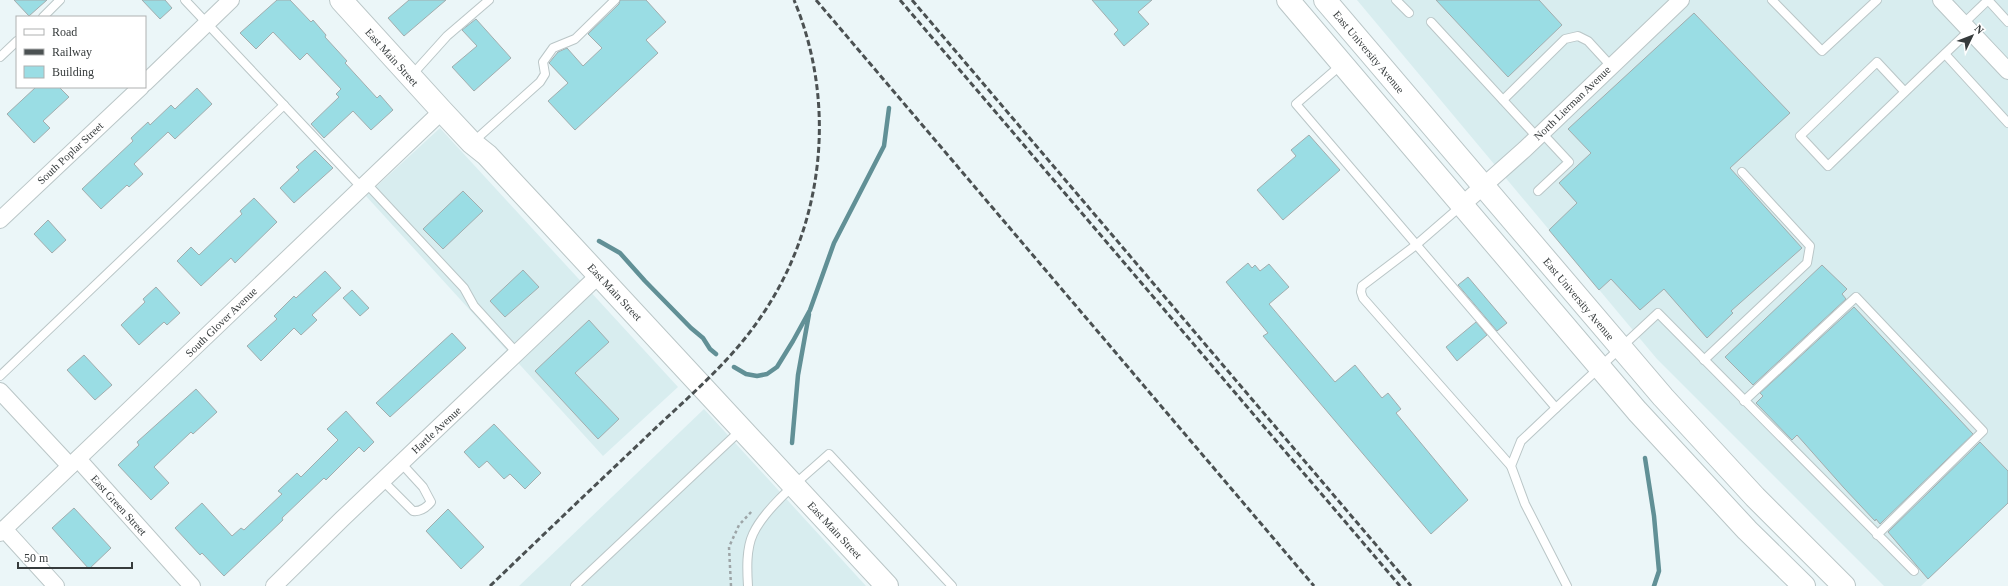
<svg xmlns="http://www.w3.org/2000/svg" width="2008" height="586" viewBox="0 0 2008 586" font-family="'Times New Roman',serif">
<style>
.built{fill:#d8edef}
.lines{fill:none;stroke-linecap:round;stroke-linejoin:round}
.stream{stroke:#619096;stroke-width:4.5}
.building{fill:#9adde4;stroke:#a2adae}
.lane-casing{stroke:#bac6c7;stroke-width:10}
.street-casing{stroke:#bac6c7;stroke-width:18}
.secondary-casing{stroke:#bac6c7;stroke-width:24}
.primary-casing{stroke:#bac6c7;stroke-width:24}
.path{stroke:#9da5a7;stroke-width:2.5;stroke-dasharray:3 3;stroke-linecap:butt}
.lane{stroke:#fff;stroke-width:8}
.street{stroke:#fff;stroke-width:16}
.secondary{stroke:#fff;stroke-width:22}
.primary{stroke:#fff;stroke-width:22}
.rail{stroke:#4b5152;stroke-width:3;stroke-dasharray:6 3;stroke-linecap:butt}
.labels{text-anchor:middle;dominant-baseline:central;stroke-width:3;stroke-linejoin:round;paint-order:stroke}
.street-label{font-size:11px;fill:#363b3c;stroke:#fff}
</style>
<rect width="100%" height="100%" fill="#ebf6f8"/>
<g class="built">
<path d="M1357 0H2008V503L1921 586H1884L1657 359Z"/>
<path d="M440 128 678 387 603 456 366 196Z"/>
<path d="M704 409 866 586H519Z"/>
</g>
<g class="lines">
<g class="stream">
<path d="M599 241 620 253 645 281 691 328 703 338 710 349 716 354"/>
<path d="M734 367 746 374 757 376 767 374 777 367 793 341 810 310 834 243 884 146 889 108"/>
<path d="M792 443 798 375 809 314"/>
<path d="M1645 458 1654 516 1659 571 1654 586"/>
</g>
</g>
<g class="building">
<path d="M14 0H47L29 16Z"/>
<path d="M142 0H165L172 8 160 19Z"/>
<path d="M277 0H290L311 22 313 20 326 35 325 37 347 61 345 63 377 98 380 95 393 110 371 130 353 111 324 138 311 124 339 97 336 94 341 89 307 53 300 60 273 32 256 49 240 33Z"/>
<path d="M409 0H446L404 36 388 18Z"/>
<path d="M620 0H646L666 22 646 40 658 53 575 130 548 101 568 83 549 63 558 52 567 48 583 66 602 48 588 34 619 4Z"/>
<path d="M1092 0H1152L1138 12 1149 24 1124 46 1114 34 1118 30Z"/>
<path d="M1436 0H1539L1562 25 1508 77Z"/>
<path d="M1694 13 1790 113 1730 168 1802 248 1731 311 1733 313 1707 338 1664 289 1640 310 1611 279 1599 290 1549 230 1577 203 1559 183 1591 153 1568 129Z"/>
<path d="M476 19 511 58 474 91 452 67 477 46 462 30Z"/>
<path d="M36 87H59L69 97 43 121 50 128 34 143 7 114Z"/>
<path d="M197 88 212 104 175 139 168 132 134 164 143 174 129 187 127 185 101 209 82 189 133 141 131 138 148 122 150 125 171 105 175 109Z"/>
<path d="M1309 135 1340 170 1283 220 1257 190 1296 156 1291 150Z"/>
<path d="M315 150 333 168 294 203 280 188 299 170 296 167Z"/>
<path d="M463 191 483 211 443 249 423 229Z"/>
<path d="M254 198 277 222 235 263 231 258 201 286 177 261 191 247 199 255 242 214 240 211Z"/>
<path d="M48 220 66 240 52 253 34 234Z"/>
<path d="M1248 263 1252 268 1255 265 1260 271 1269 264 1289 287 1269 304 1335 382 1355 365 1382 398 1388 393 1401 409 1396 413 1468 500 1431 534 1263 336 1268 333 1226 282Z"/>
<path d="M1822 265 1847 289 1842 294 1846 299 1753 385 1725 357Z"/>
<path d="M523 270 539 287 505 317 490 301Z"/>
<path d="M325 271 341 288 312 315 317 320 301 335 294 328 261 361 247 346 277 319 274 316 294 296 296 298Z"/>
<path d="M1468 277 1507 323 1497 331 1458 285Z"/>
<path d="M156 287 180 313 167 325 164 322 139 345 121 325 145 302 143 299Z"/>
<path d="M352 290 369 308 360 316 343 298Z"/>
<path d="M1854 307 1973 434 1880 524 1876 519 1875 521 1844 488 1797 435 1792 440 1756 403 1763 396 1760 393Z"/>
<path d="M589 320 609 342 575 373 619 419 598 439 535 371Z"/>
<path d="M1476 322 1487 335 1457 361 1446 347Z"/>
<path d="M452 333 466 348 390 417 376 403Z"/>
<path d="M84 355 112 385 95 400 67 370Z"/>
<path d="M196 389 217 412 193 434 191 432 154 467 169 483 151 500 118 465 139 445 137 442Z"/>
<path d="M346 411 374 442 364 452 359 447 326 480 324 478 282 518 283 520 224 576 202 553 200 555 175 528 202 503 232 536 241 528 244 530 282 494 278 491 297 473 301 477 338 440 327 429Z"/>
<path d="M494 424 541 473 525 489 510 474 504 479 487 461 479 468 464 452Z"/>
<path d="M1980 442 2008 471V503L1928 579 1888 532Z"/>
<path d="M74 508 111 548 89 569 52 528Z"/>
<path d="M448 509 484 547 461 569 426 531Z"/>
</g>
<g class="lines">
<g class="lane-casing">
<g id="lane">
<path d="M185 0 362 188"/>
<path d="M1396 0 1409 13"/>
<path d="M1772 0 1822 51 1877 0"/>
<path d="M1988 0 2008 22"/>
<path d="M43 17 60 0"/>
<path d="M1431 22 1537 137"/>
<path d="M1963 24 1988 0"/>
<path d="M1945 54 2008 123"/>
<path d="M0 57 17 41"/>
<path d="M1341 65 1296 104 1556 408 1658 313 1914 571"/>
<path d="M411 76 447 36 489 0"/>
<path d="M1905 92 1877 62 1800 136 1828 166C1875 121 1922 75 1970 30"/>
<path d="M1503 100 1565 39 1578 36 1588 41 1611 66"/>
<path d="M473 142 540 82 545 74 543 62 553 48 575 39 615 0"/>
<path d="M367 184 464 288 474 306 517 353"/>
<path d="M1538 191 1569 162 1542 133"/>
<path d="M1461 206 1416 245 1362 286 1361 292 1363 298 1511 466"/>
<path d="M1704 360 1807 263 1810 246 1742 172"/>
<path d="M0 376 284 105"/>
<path d="M1744 401 1856 297 1983 431 1877 535"/>
<path d="M1556 408 1521 441 1511 466 1525 504 1567 586"/>
<path d="M382 480 413 511C421 512 426 508 431 502L423 487 401 463"/>
<path d="M575 586 741 430"/>
<path d="M748 586C747 570 746 549 753 534 766 506 806 475 829 454L952 586"/>
</g>
</g>
<g class="street-casing">
<g id="street">
<path d="M1941 0 2008 71"/>
<path d="M145 83 231 0"/>
<path d="M1462 205 1525 149 1681 0"/>
<path d="M0 220 141 87"/>
<path d="M0 391 70 466"/>
<path d="M78 459 192 586"/>
<path d="M4 529 56 586"/>
<path d="M0 533 442 111"/>
<path d="M274 586 342 519 599 275"/>
</g>
</g>
<g class="secondary-casing">
<path id="secondary" d="M341 0 442 111 472 143 487 155 542 214 887 586"/>
</g>
<g class="primary-casing">
<g id="primary">
<path d="M1288 0 1637 411 1747 530 1804 586"/>
<path d="M1325 0 1663 397 1755 497 1844 586"/>
</g>
</g>
<path class="path" d="M731 586 729 547 739 525 753 510"/>
<use href="#lane" class="lane"/>
<use href="#street" class="street"/>
<use href="#secondary" class="secondary"/>
<use href="#primary" class="primary"/>
<g class="rail">
<path d="M816 0 1314 586"/>
<path d="M900 0 1400 586"/>
<path d="M912 0 1411 586"/>
<path d="M490 586C540 538 590 490 641 442 681 403 726 367 758 321 824 228 838 105 794 0"/>
</g>
</g>
<g class="labels">
<g class="street-label">
<text transform="translate(1369 52) rotate(50)">East University Avenue</text>
<text transform="translate(392 57) rotate(48)">East Main Street</text>
<text transform="translate(1572 103) rotate(-44)">North Lierman Avenue</text>
<text transform="translate(70 153) rotate(-43)">South Poplar Street</text>
<text transform="translate(615 292) rotate(47)">East Main Street</text>
<text transform="translate(1579 299) rotate(50)">East University Avenue</text>
<text transform="translate(221 322) rotate(-44)">South Glover Avenue</text>
<text transform="translate(436 430) rotate(-43)">Hartle Avenue</text>
<text transform="translate(119 505) rotate(48)">East Green Street</text>
<text transform="translate(835 530) rotate(47)">East Main Street</text>
</g>
</g>
<rect x="16" y="16" width="130" height="72" fill="#ffffff" stroke="#afb1b1"/>
<rect x="24" y="29" width="20" height="6" fill="#ffffff" stroke="#afb1b1"/>
<text x="52" y="36" font-size="12" fill="#363b3c">Road</text>
<rect x="24" y="49" width="20" height="6" fill="#4b5152" stroke="#afb1b1"/>
<text x="52" y="56" font-size="12" fill="#363b3c">Railway</text>
<rect x="24" y="66" width="20" height="12" fill="#9adde4" stroke="#afb1b1"/>
<text x="52" y="76" font-size="12" fill="#363b3c">Building</text>
<g transform="translate(1972 36) rotate(47)" stroke="#ffffff" stroke-width="3" paint-order="stroke">
<path d="M0-3L7 15L0 10L-7 15Z" fill="#363b3c"/>
<text y="-6" font-size="11" font-weight="bold" text-anchor="middle" fill="#363b3c">N</text>
</g>
<path d="M18 562v6h114v-6" fill="none" stroke="#363b3c" stroke-width="2"/>
<text x="24" y="562" font-size="12" fill="#363b3c" stroke="#ffffff" stroke-width="3" paint-order="stroke">50 m</text>
</svg>
